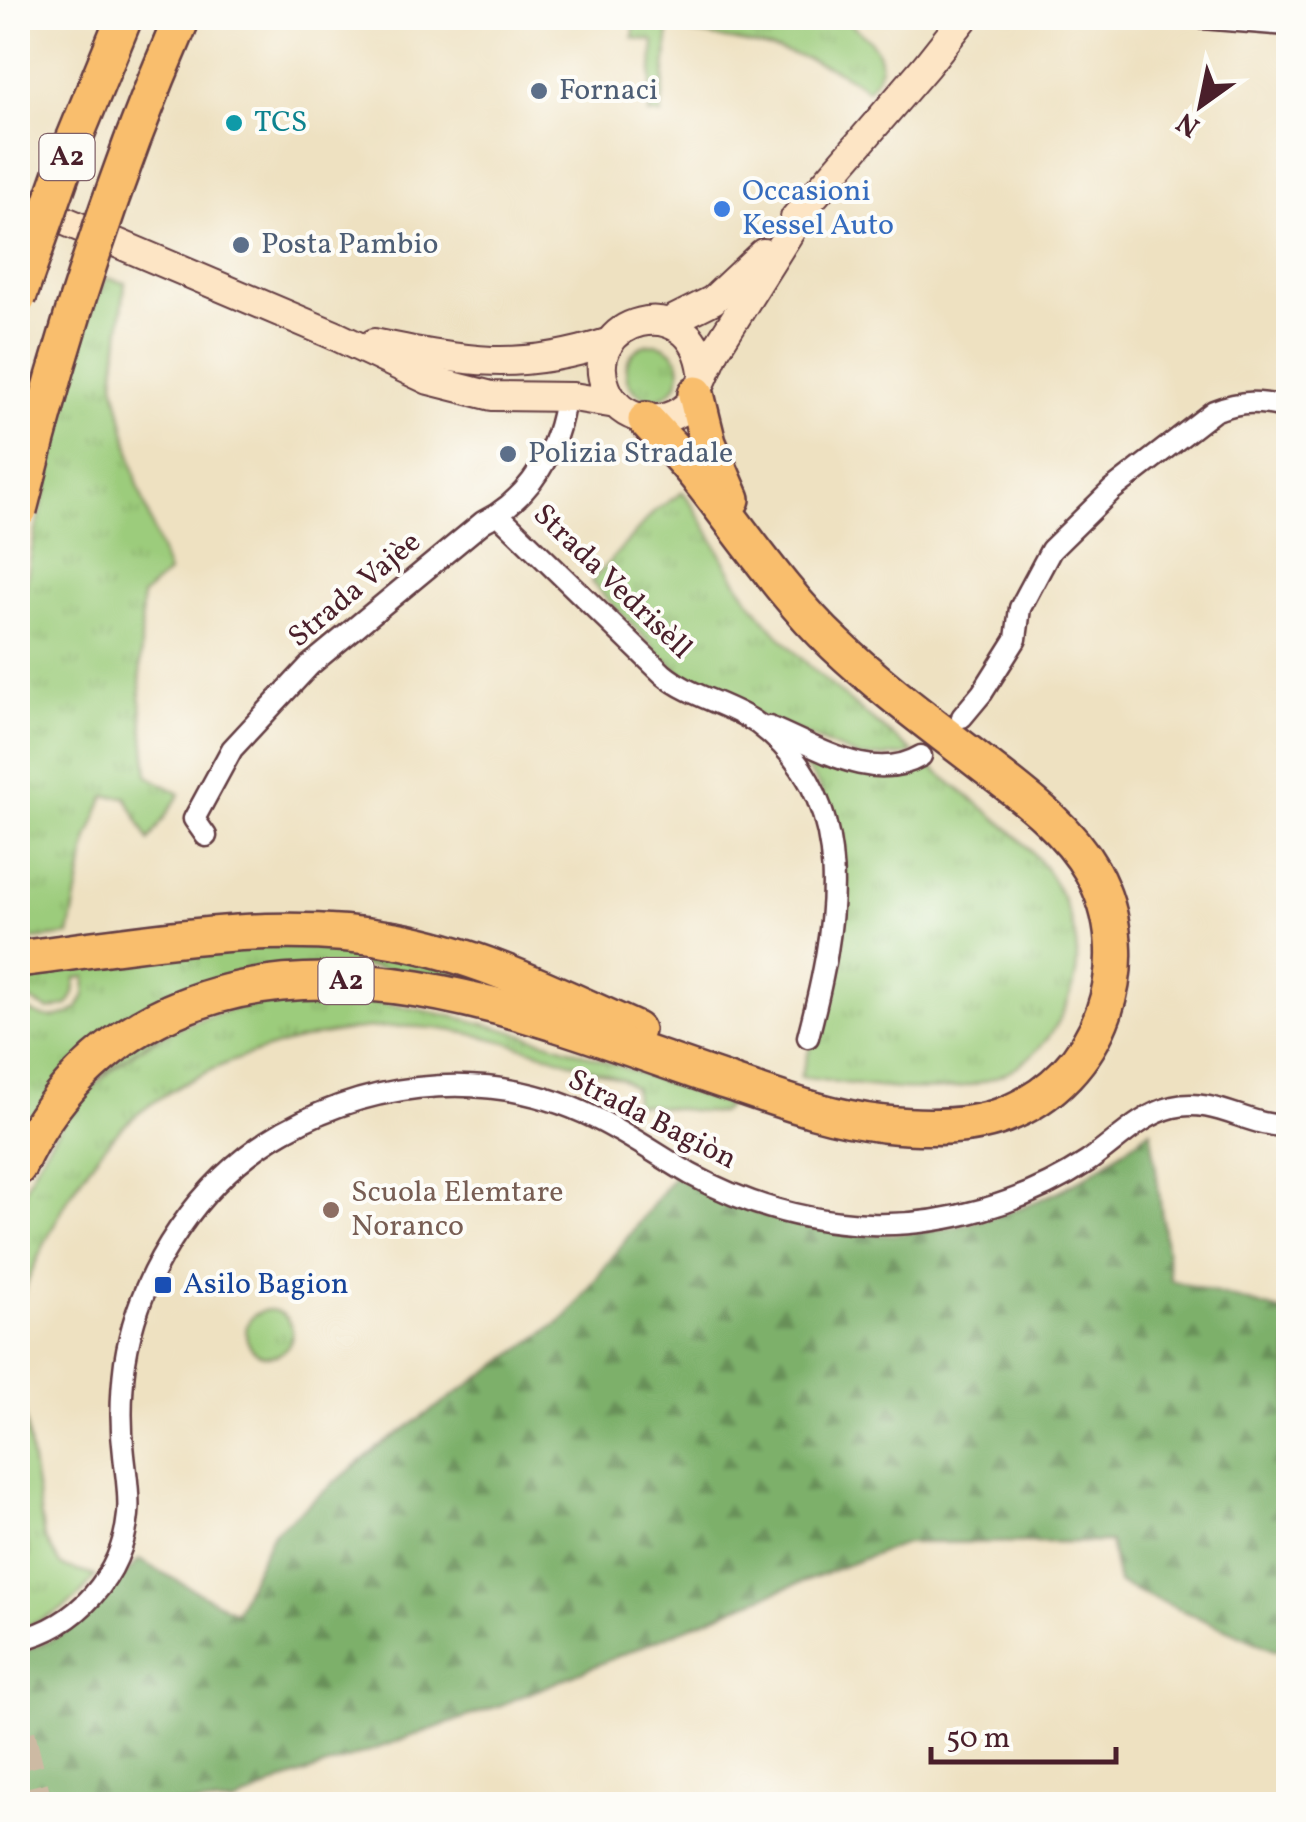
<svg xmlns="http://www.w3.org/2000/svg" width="1306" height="1822" viewBox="0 0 1306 1822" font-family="Vollkorn,serif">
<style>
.grass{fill:url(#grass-tufts);stroke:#737653;stroke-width:2.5}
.forest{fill:url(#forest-firs);stroke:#64684b;stroke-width:2.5}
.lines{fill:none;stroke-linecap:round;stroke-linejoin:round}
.motorway-tunnel{stroke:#cdbaa3;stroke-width:35;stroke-dasharray:35 18;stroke-linecap:butt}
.minor-casing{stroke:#633c42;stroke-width:25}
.secondary-casing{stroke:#633c42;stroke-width:32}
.motorway-casing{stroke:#633c42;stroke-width:40}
.minor{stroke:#fff;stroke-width:20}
.secondary{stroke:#fde5c5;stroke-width:28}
.motorway{stroke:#f9be6d;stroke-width:35}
.motorway-bridge-casing{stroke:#633c42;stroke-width:40;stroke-linecap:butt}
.motorway-bridge{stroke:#f9be6d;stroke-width:35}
.service-dot{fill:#5c6f8a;stroke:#fdfcf7;stroke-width:4}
.culture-dot{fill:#0f9aa8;stroke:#fdfcf7;stroke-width:4}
.shop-dot{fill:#3f7fe0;stroke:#fdfcf7;stroke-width:4}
.education-dot{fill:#8d6e63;stroke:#fdfcf7;stroke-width:4}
.transit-dot{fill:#1a4fb4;stroke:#fdfcf7;stroke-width:4}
.labels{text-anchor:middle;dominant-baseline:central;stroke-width:8;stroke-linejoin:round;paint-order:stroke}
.shield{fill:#fdfcf7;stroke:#806168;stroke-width:2.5}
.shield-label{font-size:28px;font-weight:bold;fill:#4a1f2b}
.service-label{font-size:30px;fill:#4e5e75;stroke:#fdfcf7;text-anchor:start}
.culture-label{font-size:30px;fill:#0d838f;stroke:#fdfcf7;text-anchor:start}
.shop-label{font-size:30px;fill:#366cbe;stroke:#fdfcf7;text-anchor:start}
.street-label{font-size:30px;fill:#4a1f2b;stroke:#fdfcf7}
.education-label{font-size:30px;fill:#785e54;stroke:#fdfcf7;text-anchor:start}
.transit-label{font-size:30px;fill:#164399;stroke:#fdfcf7;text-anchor:start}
</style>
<defs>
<pattern id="grass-tufts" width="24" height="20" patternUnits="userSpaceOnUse" patternTransform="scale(2.5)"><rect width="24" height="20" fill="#9ccc7b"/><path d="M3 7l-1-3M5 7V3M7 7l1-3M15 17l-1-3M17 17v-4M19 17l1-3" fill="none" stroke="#88af6a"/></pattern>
<pattern id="forest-firs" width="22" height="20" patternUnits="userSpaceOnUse" patternTransform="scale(2.5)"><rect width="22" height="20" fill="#7db06b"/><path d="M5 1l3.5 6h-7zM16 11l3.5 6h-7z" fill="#688f58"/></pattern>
</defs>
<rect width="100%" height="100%" fill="#fdfcf7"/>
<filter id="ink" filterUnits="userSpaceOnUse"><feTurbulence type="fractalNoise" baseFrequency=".01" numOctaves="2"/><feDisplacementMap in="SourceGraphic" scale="20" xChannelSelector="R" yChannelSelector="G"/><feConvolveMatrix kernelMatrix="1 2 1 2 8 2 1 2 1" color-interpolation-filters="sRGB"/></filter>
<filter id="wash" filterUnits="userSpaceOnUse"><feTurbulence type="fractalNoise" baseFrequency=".0048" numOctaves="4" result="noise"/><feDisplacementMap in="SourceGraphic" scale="40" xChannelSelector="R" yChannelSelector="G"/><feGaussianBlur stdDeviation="2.25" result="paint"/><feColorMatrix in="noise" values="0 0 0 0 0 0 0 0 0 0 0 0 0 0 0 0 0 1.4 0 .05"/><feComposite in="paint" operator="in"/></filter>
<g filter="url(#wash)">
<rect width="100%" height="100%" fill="#eee1c1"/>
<g class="grass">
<path d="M629 18H842C869 37 898 59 867 90 820 50 730 41 669 29L661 115 649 114 654 41 633 38 635 19Z"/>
<path d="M106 278 125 283 114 382 137 482 168 573 142 596 140 692 148 776 180 794 149 841 126 797 105 796 88 838 69 935 18 941V630L32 549 83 329Z"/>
<circle cx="653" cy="371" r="27"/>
<path d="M683 492C709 525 723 565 748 598 793 659 854 705 913 752L905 755 861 758 703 693 664 658 591 582 655 511Z"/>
<path d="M787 743C815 754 849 776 879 777 896 777 912 770 927 764 967 797 1017 828 1047 871 1071 906 1086 953 1071 994 1027 1118 902 1091 800 1077L823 1011 838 926 844 837 816 781Z"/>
<path d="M280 945 405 955 481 980 479 985 426 973 370 967 245 973 18 1134V1006C39 1017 57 1024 78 1008L85 995 86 977 76 978 74 993 68 1005 49 1010 18 995V974L230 947Z"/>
<path d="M325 998C465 1006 597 1057 728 1106L722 1112 715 1113 635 1104 634 1088 622 1079C556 1059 488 1030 417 1027 324 1024 206 1058 134 1117 97 1147 70 1192 50 1233 35 1264 20 1291 18 1325 18 1290 13 1252 18 1217 21 1188 39 1158 55 1134 120 1038 211 1001 325 998Z"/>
<circle cx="269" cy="1333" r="23"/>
<path d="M18 1375 44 1537 61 1566 95 1576C76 1606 50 1618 18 1629V1562L29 1556 18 1490Z"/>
</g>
<path class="forest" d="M1151 1130 1170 1280 1288 1313V1647L1276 1651 1118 1583 1110 1542 905 1543 741 1605 501 1705 281 1782 234 1804H18V1651C73 1640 102 1599 139 1560L235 1612 273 1533 376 1449 567 1317 674 1176C802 1246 921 1255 1055 1193 1090 1177 1120 1152 1151 1130Z"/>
</g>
<g filter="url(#ink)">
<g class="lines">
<path class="motorway-tunnel" d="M18 1735 35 1804"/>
<g class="minor-casing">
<g id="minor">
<path d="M1202 18 1288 25"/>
<path d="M498 514 663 674C692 698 729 703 758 724 862 801 836 929 808 1037"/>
<path d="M962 717 982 693 1016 639 1020 608 1051 550 1112 490 1214 411C1242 400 1260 401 1288 408"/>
<path d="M769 727C816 746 872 785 921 756"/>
<path d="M206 836 194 819 232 749 310 665 483 522C531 498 559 448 565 397"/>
<path d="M18 1640C77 1627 122 1576 128 1515 130 1495 126 1475 124 1455 120 1424 121 1393 125 1362 139 1269 202 1177 284 1131 379 1078 496 1069 595 1118 628 1134 658 1155 690 1174 745 1204 807 1222 869 1224 943 1227 1025 1203 1087 1162 1115 1143 1140 1115 1173 1107 1215 1097 1248 1127 1288 1126"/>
</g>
</g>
<g class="secondary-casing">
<g id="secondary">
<path d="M18 201 334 335 429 380 492 396 573 397 616 404"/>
<path d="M795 218 926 66 964 18"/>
<path d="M669 322 713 300 763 253"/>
<path d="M374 343C468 362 517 372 610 342"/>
<path d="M703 372C692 286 579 320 606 388 619 422 664 430 689 404 699 392 708 365 716 349L806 206"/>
</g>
</g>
<g class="motorway-casing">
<g id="motorway">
<path d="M696 394 708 443 732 499"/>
<path d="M18 959C141 944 271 917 395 940 480 955 558 995 636 1030"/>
<path d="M18 1167C48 1099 102 1043 170 1012 348 932 558 1025 728 1082 781 1100 829 1118 884 1124 923 1128 968 1129 1004 1115 1102 1078 1142 961 1092 871 1065 824 1018 792 976 759 928 722 879 686 835 644 784 596 744 535 700 480 684 459 664 440 646 420"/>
</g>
</g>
<use href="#minor" class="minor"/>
<use href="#secondary" class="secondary"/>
<use href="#motorway" class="motorway"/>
<g class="motorway-bridge-casing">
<g id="motorway-bridge">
<path d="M18 298 71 147 124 18"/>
<path d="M19 510C60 341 113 177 182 18"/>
</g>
</g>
<use href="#motorway-bridge" class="motorway-bridge"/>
</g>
</g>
<g class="service-dot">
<circle cx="539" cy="91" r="10"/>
<circle cx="241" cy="245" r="10"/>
<circle cx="508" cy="454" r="10"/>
</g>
<circle class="culture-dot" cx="234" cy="123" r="10"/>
<circle class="shop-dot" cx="722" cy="209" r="10"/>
<circle class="education-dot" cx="331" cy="1210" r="10"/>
<rect class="transit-dot" x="153" y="1275" width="20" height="20" rx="5"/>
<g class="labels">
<g class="shield">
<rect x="39.5" y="134" width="55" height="46" rx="8"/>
<rect x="318.5" y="958" width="55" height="46" rx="8"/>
</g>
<g class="shield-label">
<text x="67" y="157">A2</text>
<text x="346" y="981">A2</text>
</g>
<g class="service-label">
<text x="559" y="91">Fornaci</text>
<text x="261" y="245">Posta Pambio</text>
<text x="528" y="454">Polizia Stradale</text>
</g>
<g class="culture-label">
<text x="254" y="123">TCS</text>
</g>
<g class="shop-label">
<text x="742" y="192">Occasioni<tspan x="742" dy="34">Kessel Auto</tspan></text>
</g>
<g class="street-label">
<text transform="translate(612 582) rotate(44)">Strada Vedrisèll</text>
<text transform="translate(355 590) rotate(-40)">Strada Vajèe</text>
<text transform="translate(652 1120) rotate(27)">Strada Bagiòn</text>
</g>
<g class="education-label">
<text x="351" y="1193">Scuola Elemtare<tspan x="351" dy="34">Noranco</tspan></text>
</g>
<g class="transit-label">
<text x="183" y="1285">Asilo Bagion</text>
</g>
</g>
<rect width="1306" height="1822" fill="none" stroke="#fdfcf7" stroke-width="60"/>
<g transform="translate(1201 105) rotate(213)" stroke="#fdfcf7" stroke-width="8" paint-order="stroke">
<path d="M0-8L18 38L0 25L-18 38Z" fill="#4a1f2b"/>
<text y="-15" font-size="28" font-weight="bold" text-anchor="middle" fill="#4a1f2b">N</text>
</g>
<path d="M931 1747v15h185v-15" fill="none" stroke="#4a1f2b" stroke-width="5"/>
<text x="946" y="1747" font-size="30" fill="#4a1f2b" stroke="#fdfcf7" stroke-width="8" paint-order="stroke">50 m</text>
</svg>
